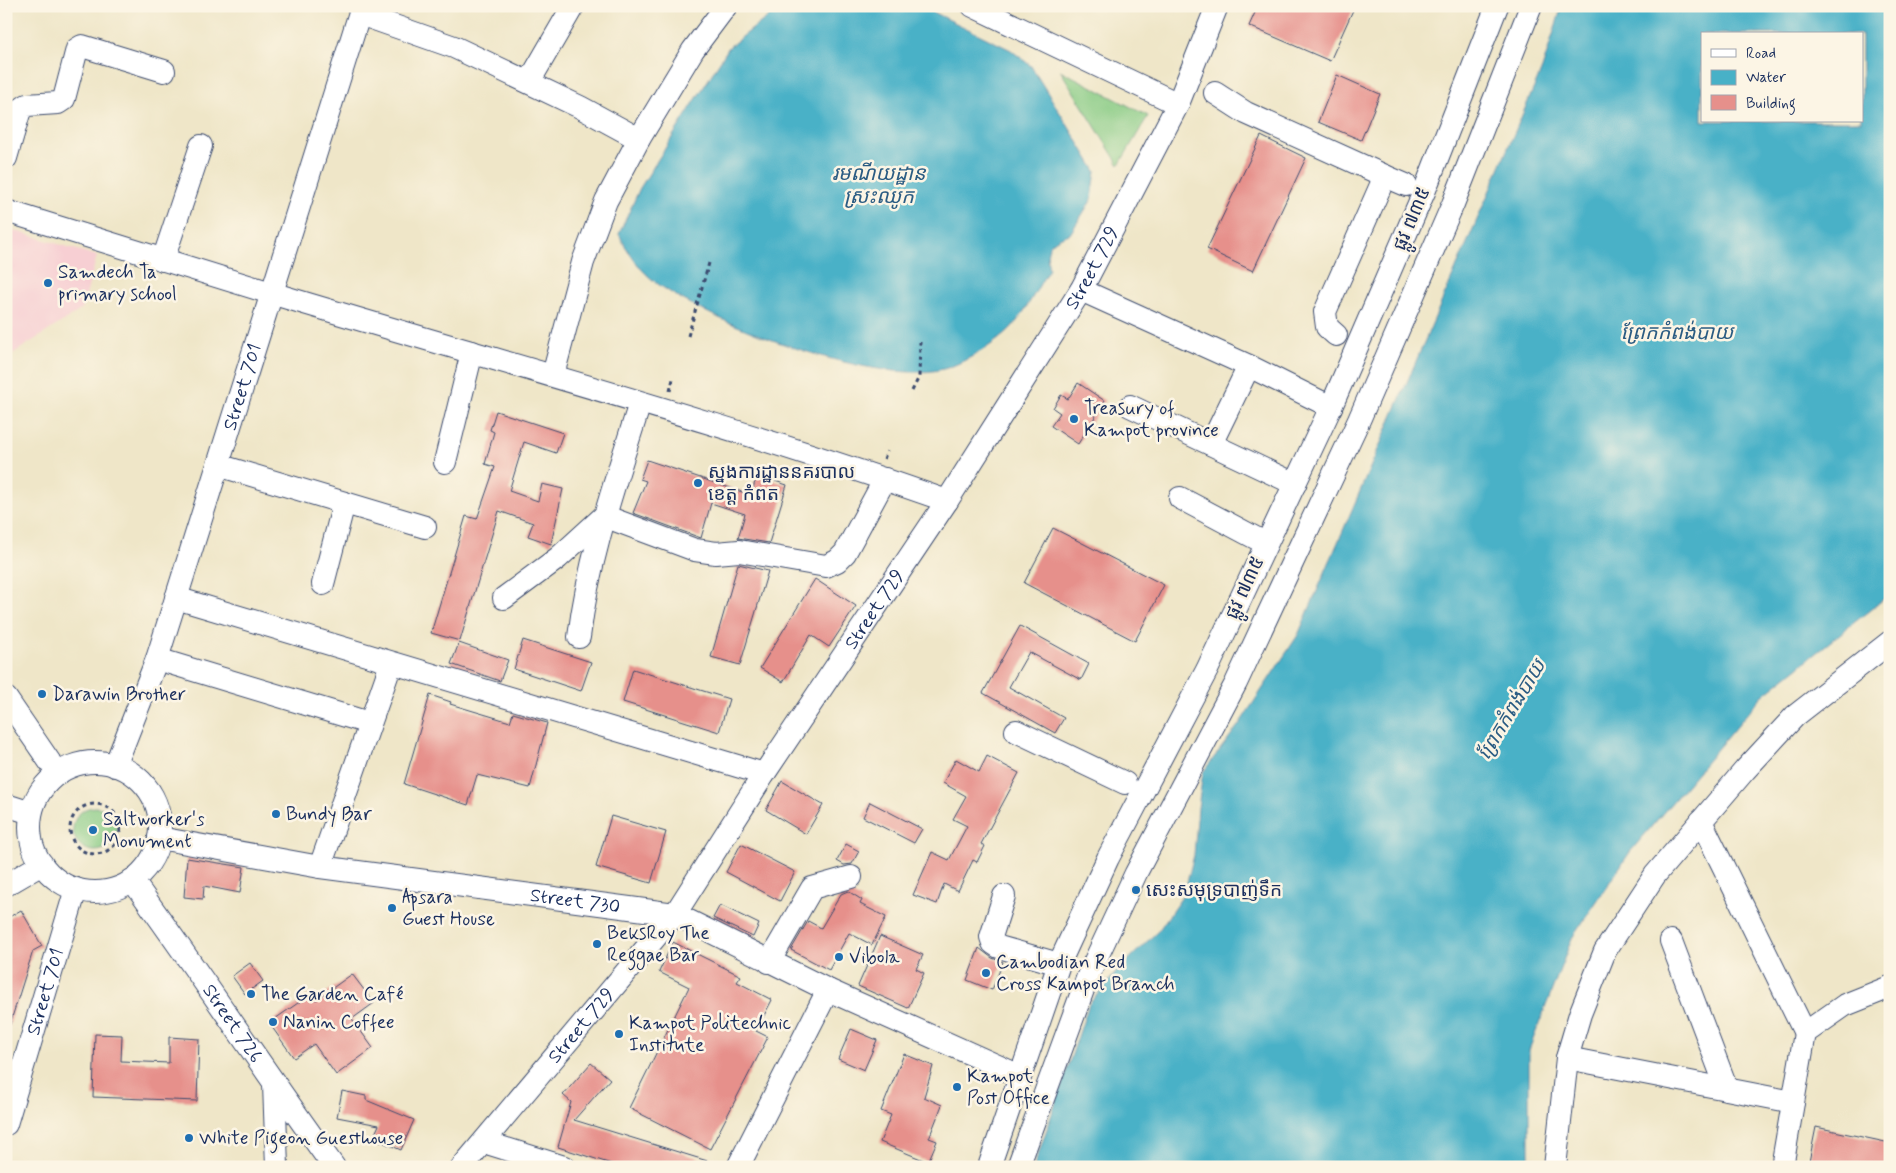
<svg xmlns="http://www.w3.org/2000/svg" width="1896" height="1173" viewBox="0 0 1896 1173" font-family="Mynerve,'Noto Sans Khmer',sans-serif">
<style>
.built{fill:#f7cfd3}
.green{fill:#88cb84;stroke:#527d71}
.water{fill:#48b1c7;stroke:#327092;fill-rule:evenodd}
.building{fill:#e6908b}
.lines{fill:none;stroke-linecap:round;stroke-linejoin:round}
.minor-casing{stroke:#3b4a6e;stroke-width:24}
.path{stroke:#3b4a6e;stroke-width:3;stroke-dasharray:4 4;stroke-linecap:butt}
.minor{stroke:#fff;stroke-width:22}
.poi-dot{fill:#1f6fb2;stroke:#fcf5e5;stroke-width:2}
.labels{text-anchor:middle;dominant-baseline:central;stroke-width:5;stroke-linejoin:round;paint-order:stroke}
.street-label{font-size:19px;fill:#1b2f5e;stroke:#fcf5e5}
.poi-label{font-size:19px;fill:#1b2f5e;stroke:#fcf5e5;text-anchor:start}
.water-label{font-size:20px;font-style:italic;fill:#2b5c83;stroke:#fcf5e5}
</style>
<rect width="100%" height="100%" fill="#fcf5e5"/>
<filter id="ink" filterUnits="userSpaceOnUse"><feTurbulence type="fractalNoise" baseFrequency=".02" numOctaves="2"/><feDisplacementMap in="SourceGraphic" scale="10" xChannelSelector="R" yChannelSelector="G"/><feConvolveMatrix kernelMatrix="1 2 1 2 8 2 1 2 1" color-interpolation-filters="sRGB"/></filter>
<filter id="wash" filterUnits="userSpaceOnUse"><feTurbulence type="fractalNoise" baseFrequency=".0096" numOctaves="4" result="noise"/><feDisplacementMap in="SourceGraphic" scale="20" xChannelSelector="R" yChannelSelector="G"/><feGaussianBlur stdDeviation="1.12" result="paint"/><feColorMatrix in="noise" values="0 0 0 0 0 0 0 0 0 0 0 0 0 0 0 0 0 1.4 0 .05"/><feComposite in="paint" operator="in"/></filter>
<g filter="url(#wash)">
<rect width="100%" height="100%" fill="#efe6c8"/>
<path class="built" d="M6 228 97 256 82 309 6 358Z"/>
<g class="green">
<path d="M1060 70 1148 116 1119 165Z"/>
<circle cx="95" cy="829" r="22"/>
</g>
<g class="water">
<path d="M782 6H921L1011 50 1031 66 1096 171 1092 199 1070 234C1050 240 1044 247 1049 269 1038 286 1025 314 1010 329 995 344 970 359 950 367 884 391 713 324 658 284 640 271 628 253 619 234L640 188 729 47Z"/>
<path d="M1562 6H1890V594L1762 696 1630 852 1572 938 1529 1050V1167H1034L1089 1004 1121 967 1159 930 1184 894 1194 855 1198 808 1203 772 1238 726 1298 635 1542 69ZM1702 34H1862V121H1702Z"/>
</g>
<g id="blocks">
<g class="building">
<path d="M1258 6H1345L1353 10 1330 61 1249 26Z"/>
<path d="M1337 75 1380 94 1361 140 1318 122Z"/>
<path d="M1261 136 1306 158 1253 271 1207 249Z"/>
<path d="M1078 383 1105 401 1078 444 1051 426 1060 413 1053 408 1061 395 1068 399Z"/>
<path d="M496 411 563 433 556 453 524 442 509 491 538 501 542 484 563 489 551 544 528 536 533 523 499 511 460 641 431 633 466 516 477 519 495 467 485 464 494 432 490 430Z"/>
<path d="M647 460 751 495 757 475 787 485 769 543 738 538 745 514 711 503 701 538 633 513 646 481 640 479Z"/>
<path d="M1053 528 1164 585 1135 641 1024 583Z"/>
<path d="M738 564 768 571 740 665 711 657Z"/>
<path d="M815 579 856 606 829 647 811 635 783 682 760 668Z"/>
<path d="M1020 626 1089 664 1081 680 1029 652 1009 687 1064 718 1055 733 983 693Z"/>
<path d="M523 640 591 662 581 691 514 669Z"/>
<path d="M459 643 508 660 500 681 451 664Z"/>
<path d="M633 669 729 699 719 732 623 702Z"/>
<path d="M430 695 451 702 450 704 510 722 513 713 547 723 530 788 477 775 468 805 404 784Z"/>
<path d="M987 756 1019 773 981 844 985 846 977 862 973 860 958 891 944 884 937 904 913 895 932 852 949 860 967 826 953 819 966 796 943 783 956 759 979 772Z"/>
<path d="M782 781 823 805 806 834 766 810Z"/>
<path d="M870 802 922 829 914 843 863 817Z"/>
<path d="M611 816 666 832 651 883 596 867Z"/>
<path d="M741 844 795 872 780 901 726 872Z"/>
<path d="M846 844 859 851 852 864 844 865 837 861Z"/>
<path d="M187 858 244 867 240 893 204 886 203 899 184 897Z"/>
<path d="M848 891 862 900 860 904 886 917 872 945 849 933 829 970 791 950 808 921 821 928 841 894Z"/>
<path d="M720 905 759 924 753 937 713 918Z"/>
<path d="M21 910 42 946 33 951 9 1027 6 1026V919Z"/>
<path d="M880 936 923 955 916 969 924 973 908 1008 858 986Z"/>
<path d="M673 942 741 976 737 982 772 1000 756 1031 768 1037 710 1149 629 1108 689 987 659 972Z"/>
<path d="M979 948 992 958 1003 962 992 990 967 980Z"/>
<path d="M250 963 263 981 245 994 232 976Z"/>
<path d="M352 974 374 1003 352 1019 373 1048 336 1075 314 1044 294 1058 269 1023 311 994 316 1000Z"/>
<path d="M851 1029 877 1040 864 1070 838 1059Z"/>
<path d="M95 1034 122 1035 121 1061 169 1063V1037L199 1039 197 1101 93 1097Z"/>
<path d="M904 1054 933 1066 924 1097 942 1105 929 1138 937 1141 928 1162 880 1142 891 1115 881 1111Z"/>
<path d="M591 1063 610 1079 574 1120 714 1163 713 1167H621L558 1147 571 1102 563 1095Z"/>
<path d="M342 1091 366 1096V1100L414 1120 401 1150 373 1138 379 1125 337 1117Z"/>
<path d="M1816 1127 1890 1143V1167H1808Z"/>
</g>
</g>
</g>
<g filter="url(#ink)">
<use href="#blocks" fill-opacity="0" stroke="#3b4a6e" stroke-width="1"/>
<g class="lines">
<g class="minor-casing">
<g id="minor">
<path d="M973 6 1178 104"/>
<path d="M360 14 454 47 580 107 639 139"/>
<path d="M529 82 573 6"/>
<path d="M1215 93 1246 113 1385 176"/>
<path d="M6 158 20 110 27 105 58 103 64 99 77 49 82 46 164 71"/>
<path d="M6 211C94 238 182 266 271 293 496 361 724 422 947 501"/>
<path d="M163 260 201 146"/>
<path d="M1081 290 1249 366 1331 407"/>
<path d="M1336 335 1327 327 1325 312 1385 176 1406 185"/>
<path d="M553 375 583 262 606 201 639 139 693 50 726 6"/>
<path d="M1130 406 1295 484"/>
<path d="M1211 444 1249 366"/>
<path d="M445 462 472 352"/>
<path d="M218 465 425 527"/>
<path d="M1180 498 1265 543"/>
<path d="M323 584 344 503"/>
<path d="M176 598 764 774"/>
<path d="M504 598 558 558 604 516 695 550 716 553 739 551 826 566 837 561 845 553 885 479"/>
<path d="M579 637C589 556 616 480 640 403"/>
<path d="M157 659 369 723"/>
<path d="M6 698 58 774"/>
<path d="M1016 731 1125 783"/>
<circle cx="95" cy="827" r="65"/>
<path id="s1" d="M115 766 157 659 362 6"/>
<path d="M6 805 31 813"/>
<path d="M1701 821 1805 1033"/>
<path id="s2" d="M159 838 320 867 675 914 828 990 1020 1076"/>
<path d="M320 867 391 664"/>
<path id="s3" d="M132 880C201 975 265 1072 334 1167"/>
<path d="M6 885 42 864"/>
<path d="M1004 896 991 937 993 943 999 947 1059 964"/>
<path d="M1671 941 1727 1089"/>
<path d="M769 962 812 888 851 877"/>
<path d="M1567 1058 1793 1102"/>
<path d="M274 1084 277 1167"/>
<path id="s4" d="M6 1124 76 889"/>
<path d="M484 1142 564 1167"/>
<path id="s5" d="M462 1167 675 914 764 774 947 501 1081 290 1178 104 1217 6"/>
<path d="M738 1167 828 990"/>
<path d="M989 1167 1059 964 1108 858 1207 670 1331 407 1424 192 1497 6"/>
<path d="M1018 1167 1088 976 1136 873 1236 683 1359 420 1453 204 1531 6"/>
<path d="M1555 1167 1567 1058 1580 1014 1605 951 1655 875 1745 770 1795 716 1890 642"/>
<path d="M1782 1167 1805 1033 1845 1005 1890 987"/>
</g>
</g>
<g class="path">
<path d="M688 336 709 263"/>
<path d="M670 391 673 379"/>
<path d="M912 391 919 377 920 342"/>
<path d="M884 459 887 451"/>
<circle cx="95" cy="829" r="25"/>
</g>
<use href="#minor" class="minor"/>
</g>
</g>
<g class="poi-dot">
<circle cx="48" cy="283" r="5"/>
<circle cx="1074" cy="419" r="5"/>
<circle cx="698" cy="483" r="5"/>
<circle cx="42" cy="694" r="5"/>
<circle cx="276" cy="814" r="5"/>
<circle cx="93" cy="830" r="5"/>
<circle cx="1136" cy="890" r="5"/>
<circle cx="392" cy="908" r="5"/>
<circle cx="597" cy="944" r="5"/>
<circle cx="839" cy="957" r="5"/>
<circle cx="986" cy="973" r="5"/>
<circle cx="251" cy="994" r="5"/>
<circle cx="273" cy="1022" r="5"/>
<circle cx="619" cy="1034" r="5"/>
<circle cx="957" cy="1087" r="5"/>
<circle cx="189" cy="1138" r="5"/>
</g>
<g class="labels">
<g class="street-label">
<text transform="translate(1412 219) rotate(-67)">ផ្លូវ ៧៣៥</text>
<text stroke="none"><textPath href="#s5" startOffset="1100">Street 729</textPath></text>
<text stroke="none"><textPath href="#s1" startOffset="400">Street 701</textPath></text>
<text transform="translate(1245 588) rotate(-65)">ផ្លូវ ៧៣៥</text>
<text stroke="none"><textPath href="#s5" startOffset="695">Street 729</textPath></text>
<text stroke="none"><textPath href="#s2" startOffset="421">Street 730</textPath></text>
<text stroke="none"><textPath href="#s4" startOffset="138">Street 701</textPath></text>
<text stroke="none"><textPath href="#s3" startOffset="175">Street 726</textPath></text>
<text stroke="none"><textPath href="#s5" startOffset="185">Street 729</textPath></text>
</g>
<g class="poi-label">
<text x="58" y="272">Samdech Ta<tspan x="58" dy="22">primary school</tspan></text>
<text x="1084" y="408">Treasury of<tspan x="1084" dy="22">Kampot province</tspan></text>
<text x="708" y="472">ស្នងការដ្ឋាននគរបាល<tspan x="708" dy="22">ខេត្ត កំពត</tspan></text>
<text x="52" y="694">Darawin Brother</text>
<text x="286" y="814">Bundy Bar</text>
<text x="103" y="819">Saltworker's<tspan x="103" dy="22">Monument</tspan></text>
<text x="1146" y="890">សេះសមុទ្របាញ់ទឹក</text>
<text x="402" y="897">Apsara<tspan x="402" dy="22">Guest House</tspan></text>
<text x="607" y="933">BeksRoy The<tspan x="607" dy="22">Reggae Bar</tspan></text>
<text x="849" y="957">Vibola</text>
<text x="996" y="962">Cambodian Red<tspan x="996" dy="22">Cross Kampot Branch</tspan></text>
<text x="261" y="994">The Garden Café</text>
<text x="283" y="1022">Nanin Coffee</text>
<text x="629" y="1023">Kampot Politechnic<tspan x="629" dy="22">Institute</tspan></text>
<text x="967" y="1076">Kampot<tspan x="967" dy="22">Post Office</tspan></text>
<text x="199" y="1138">White Pigeon Guesthouse</text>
</g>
<g class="water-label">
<text x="879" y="174">រមណីយដ្ឋាន<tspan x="879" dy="23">ស្រះឈូក</tspan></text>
<text x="1677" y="333">ព្រែកកំពង់បាយ</text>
<text transform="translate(1512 710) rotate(-59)">ព្រែកកំពង់បាយ</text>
</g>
</g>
<rect width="1896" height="1173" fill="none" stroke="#fcf5e5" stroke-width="25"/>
<rect x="1701" y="32" width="162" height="90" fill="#fcf5e5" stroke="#a2a6af"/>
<rect x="1711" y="49" width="25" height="8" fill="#ffffff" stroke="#a2a6af"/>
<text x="1746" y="58" font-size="15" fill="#1b2f5e">Road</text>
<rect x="1711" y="70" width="25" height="15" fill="#48b1c7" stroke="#a2a6af"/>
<text x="1746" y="82" font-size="15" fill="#1b2f5e">Water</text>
<rect x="1711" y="95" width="25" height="15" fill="#e6908b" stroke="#a2a6af"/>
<text x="1746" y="108" font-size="15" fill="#1b2f5e">Building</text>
</svg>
